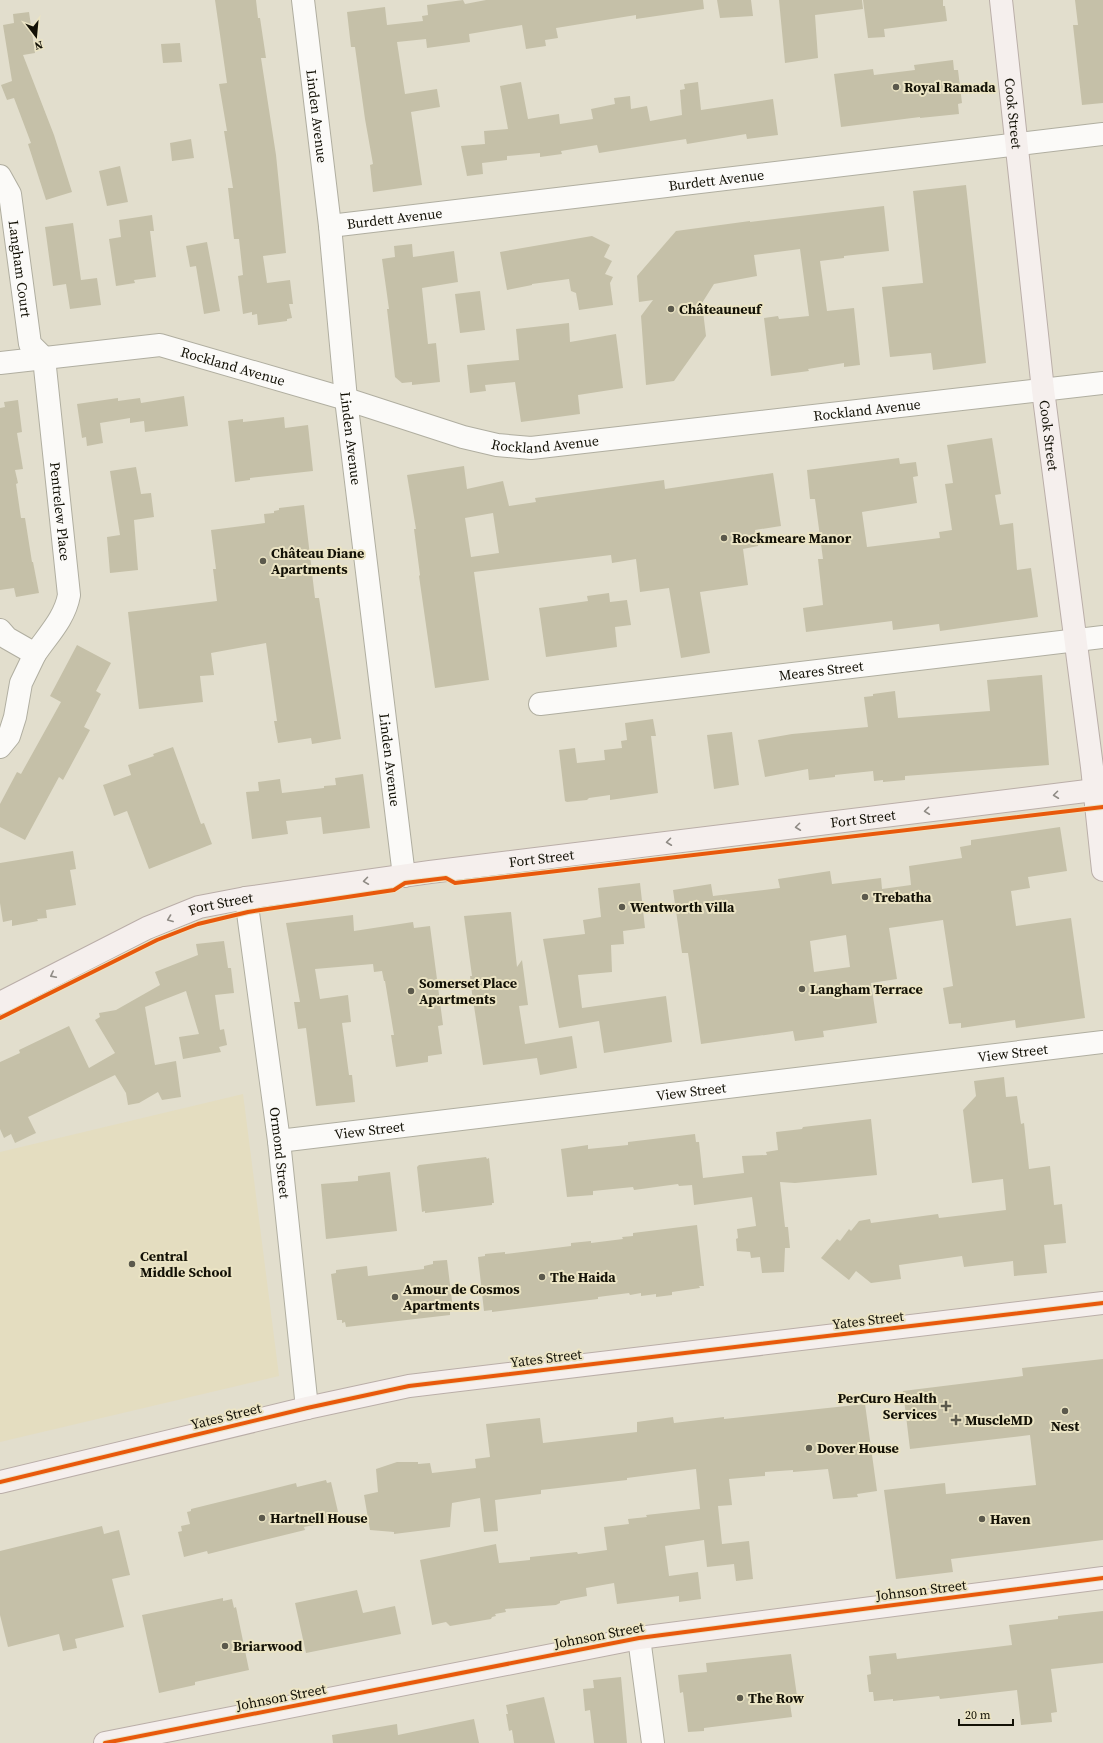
<svg xmlns="http://www.w3.org/2000/svg" width="1103" height="1743" viewBox="0 0 1103 1743" font-family="'Source Serif 4',serif">
<style>
.built{fill:#e4ddc0}
.building{fill:#c5c0a8;fill-rule:evenodd}
.lines{fill:none;stroke-linecap:round;stroke-linejoin:round}
.minor-casing{stroke:#b0aea0;stroke-width:24}
.major-casing{stroke:#baaea8;stroke-width:24}
.minor{stroke:#fbfaf8;stroke-width:22}
.major{stroke:#f5efed;stroke-width:22}
.cycleway-casing{stroke:#ebe4c4;stroke-width:6}
.cycleway{stroke:#e8590c;stroke-width:4}
.oneway{stroke:#8f8b85}
.poi-dot{fill:#5b594c;stroke:#ebe4c4;stroke-width:1.5}
.labels{text-anchor:middle;dominant-baseline:central;stroke-width:4;stroke-linejoin:round;paint-order:stroke}
.poi-label{font-size:14px;font-weight:bold;fill:#131106;stroke:#ebe4c4;text-anchor:start}
.street-label{font-size:14px;fill:#131106;stroke:#ebe4c4}
</style>
<rect width="100%" height="100%" fill="#e2decd"/>
<path class="built" d="M243 1094 279 1376 0 1442V1152Z"/>
<g class="building">
<path d="M215 0H256L258 18H260L266 58H261L276 155 286 253 263 256 267 283 290 280 293 304H289L292 318 287 319V321L258 325 257 314 252 315V312L243 314 238 276 243 275 239 239H234L228 188H233L224 131H227L219 84 227 83Z"/>
<path d="M463 0 465 4 486 0H703L704 9 636 19V15L556 28 558 38 545 40 546 46 526 49 522 25 469 34 470 42 427 48 426 39 397 42 405 94 437 89 440 107 411 112 422 185 373 192 370 165 373 164 365 119 355 47H351L347 12 385 7 387 25 423 21 422 16 428 15 427 5Z"/>
<path d="M717 0H751L753 16 720 18Z"/>
<path d="M779 0H862L863 9 815 15 818 58 785 63Z"/>
<path d="M863 0H943V6H945L947 21 884 29 885 37 868 38Z"/>
<path d="M1075 0H1103V103L1082 105 1073 25H1078Z"/>
<path d="M29 12 35 53 23 55 54 135 72 192 46 200 28 144 31 143 14 98 7 100 1 85 12 81 3 25 14 23 13 14Z"/>
<path d="M180 43 182 62 163 63 161 44Z"/>
<path d="M953 60 954 70H958L962 103 958 104 959 114 920 118V117L841 127 834 74 873 69 874 75 915 70 914 65Z"/>
<path d="M521 82 528 119 559 114 560 124 593 119 591 109 615 104 614 98 630 96 631 109 647 106 650 121 682 115 680 90 685 89 684 84 698 82 701 110 773 99 778 135 747 139 746 134 687 144 686 139 599 153 597 145 561 151 562 154 540 157V153L507 156V160L482 163 483 174 467 176 461 146 485 144 484 131 508 129 500 86Z"/>
<path d="M191 139 194 158 172 161 170 143Z"/>
<path d="M120 166 128 202 107 206 99 171Z"/>
<path d="M966 185 986 363 933 370 931 353 890 357 882 287 923 283 913 191Z"/>
<path d="M884 206 889 251 844 256V258L820 261 827 311 854 308 860 365 844 367V363L808 369 809 371 771 376 764 318 778 316 779 319 809 316 800 249 754 255 757 276 714 284 702 303 706 336 674 381 646 385 641 316 653 300 639 302 637 276 676 231 750 221V222Z"/>
<path d="M152 215 154 231H150L156 277 134 280 135 283 116 286 109 239 121 237 119 220Z"/>
<path d="M73 223 81 280 97 278 101 305 70 309 66 284 53 286 45 227Z"/>
<path d="M592 236 610 245 604 257 612 261 605 274 613 277 610 283 613 305 579 310 576 293 571 291 569 279 532 284V285L507 290 500 252Z"/>
<path d="M207 242 220 311 204 314 196 266 190 267 186 246Z"/>
<path d="M412 244 413 257 454 251 458 282 422 288 428 344 436 343 440 382 412 385V382L402 383 395 377 387 309H389L382 259 395 257 394 246Z"/>
<path d="M480 291 485 330 460 333 455 294Z"/>
<path d="M569 323 570 342 616 334 623 388 578 395 580 414 521 422 515 382 485 385 486 391 470 393 467 365 519 360 516 329Z"/>
<path d="M184 396 188 426 145 432 144 421 130 423V418L100 423 103 443 87 446 86 437 82 438 77 404 118 398V401L140 398 141 403Z"/>
<path d="M18 400 22 432 17 433 23 469 15 470 18 483 16 484 21 518H25L32 562H33L39 593 16 597 14 588 0 590V408L5 407 4 402Z"/>
<path d="M284 417 285 428 308 425 313 471 250 478V480L235 482 228 421 243 419V422Z"/>
<path d="M992 438 1001 494 995 495 1000 525 1013 523 1017 570 1031 568 1038 617 940 631 939 624 893 630 892 621 806 632 803 608 823 605 818 559H823L815 499H810L807 470 899 458 900 464 916 462 918 476 913 477 917 503 862 512 867 547 940 538 939 532 952 530 945 484 953 483 947 445Z"/>
<path d="M464 466 467 489 503 481 509 506 536 502 535 498 664 480 665 489 773 473 781 526 755 530 758 546 743 549 748 585 700 592 710 653 681 658 669 588 640 592 636 559 612 563 611 555 474 572 489 680 435 688 419 576 420 575 414 529H416L407 475ZM493 513 499 553 471 557 465 518Z"/>
<path d="M136 467 141 494 151 493 154 517 134 520 138 570 110 573 107 537 120 535 110 471Z"/>
<path d="M304 505 315 598H319L341 739 312 744 311 738 278 743 274 721H277L266 643 211 653 214 675 200 676 203 702 139 709 128 612 217 601 213 569H216L211 530 265 523 264 514 274 513V511L279 510V508Z"/>
<path d="M609 593 610 602 627 600 631 625 615 627 617 647 546 657 539 608 588 601 587 596Z"/>
<path d="M77 645 111 663 96 691 101 694 84 727 90 730 63 780 59 777 25 840 0 827V804L17 772 21 774 61 702 50 696Z"/>
<path d="M1042 675 1049 765 905 776V780L883 782V780L874 781 873 771 835 775V777L809 780 808 769 765 777 758 740 792 734 868 727 864 697 873 696V694L895 691 898 718 990 711 987 680Z"/>
<path d="M653 719 656 736H651L658 793 610 800V795L589 798 587 800 567 802 565 801 559 750 575 748 577 763 605 760 604 750 622 748 621 741 627 740 625 723Z"/>
<path d="M732 732 739 785 714 789 707 735Z"/>
<path d="M173 747 201 824 204 823 212 844 149 869 127 811 114 816 103 785 131 775 128 765 154 756 153 754Z"/>
<path d="M363 774 370 828 323 834 321 817 286 821 288 834 252 839 246 792 259 791 258 782 280 779 282 793 324 788V786L336 785 335 778Z"/>
<path d="M1060 827 1067 871 1028 877 1030 888 1011 891 1016 926 1071 918 1085 1018 1016 1028 1015 1020 961 1028V1023L949 1024 943 988 953 986 943 920 889 928 897 979 871 983 877 1023 823 1031 824 1037 795 1041 793 1031 701 1044 688 953H682L673 890 711 884 713 896 780 888 778 879 830 871 832 884 881 878 882 889 911 885 909 866 962 858 960 847 971 845V840ZM846 935 850 967 814 972 810 941Z"/>
<path d="M73 851 76 869 70 870 76 905 46 910 47 918 37 919 38 921 12 926V920L3 922 0 903V863Z"/>
<path d="M640 883 645 928 623 931 624 944 611 945 612 972 578 975 582 1008 666 996 672 1042 604 1053 599 1021 559 1028 543 939 585 934 583 920 601 917 598 888Z"/>
<path d="M511 912 517 967 522 960 528 1005 519 1006 525 1044 572 1036 577 1068 540 1075 537 1058 483 1065 472 993 470 976H472L464 916Z"/>
<path d="M353 915 354 931 413 922 414 928 430 926 443 1025 438 1026 442 1054 428 1056V1062L396 1067 391 1035H394L385 981H384L382 971 374 972 373 964 315 969 320 999 348 995 351 1022 342 1023 349 1075H352L355 1102 316 1106 306 1028 298 1029 294 1002H300L286 923Z"/>
<path d="M224 941 228 968H231L234 993 215 995 220 1030 224 1029 227 1045 219 1047 221 1052 183 1059 179 1037 199 1034 186 991 145 1007 155 1065 176 1061 181 1097 162 1100 158 1092 139 1103 128 1105 126 1093 115 1075 28 1117 36 1133 15 1143 11 1134 4 1138 0 1129V1062L20 1053 19 1050 69 1026 89 1068 115 1053 95 1020 100 1017 99 1013 116 1010 160 985 155 972 198 955 196 944Z"/>
<path d="M1004 1077 1006 1097 1017 1096 1021 1124 1024 1123 1029 1169 1050 1166 1054 1205 1062 1204 1066 1243 1044 1245 1047 1273 1014 1276 1013 1261 964 1267 962 1256 899 1265 901 1279 871 1283 856 1271 849 1280 821 1258 837 1239 840 1241 849 1229 851 1231 859 1221 870 1219 871 1223 938 1214 939 1218 1006 1210 1003 1179 972 1183 963 1110 976 1096 974 1081Z"/>
<path d="M871 1119 877 1175 795 1183 780 1182 785 1227H788L790 1248H785L784 1272 762 1273 760 1257 751 1258 750 1252 737 1251 736 1239 738 1238 737 1229 756 1226 752 1197 694 1205 692 1185 679 1186 678 1184 634 1190 633 1187 593 1191V1195L567 1197 561 1149 588 1145V1149L628 1145V1142L695 1134 696 1142H699L703 1178 744 1173 742 1156 767 1155 766 1152 778 1150 776 1132 802 1129 803 1127Z"/>
<path d="M486 1157 487 1159 489 1158 494 1203H492V1205L425 1213V1211L422 1212 417 1167 419 1165Z"/>
<path d="M390 1172 397 1231 326 1239 321 1184 358 1181V1176Z"/>
<path d="M697 1225 704 1286H699L700 1288 672 1292V1295L656 1297V1294L641 1296V1293L630 1295 629 1293 598 1297V1299L492 1312V1310L484 1311 478 1257 485 1256V1254L505 1252V1254L571 1246V1243L591 1241V1243L623 1239 622 1237 633 1236V1233Z"/>
<path d="M447 1260 453 1309 450 1310V1315L346 1327 345 1322 342 1323V1320H337L331 1274 336 1273V1270L367 1266 368 1276 424 1269V1266L433 1264V1261Z"/>
<path d="M1103 1359V1540L951 1559 953 1572 896 1579 884 1490 945 1483 946 1494 1036 1485 1030 1435 910 1449 903 1391 1023 1376 1022 1368Z"/>
<path d="M865 1404 877 1491 857 1494 858 1497 833 1499 828 1469 793 1472V1470L765 1472V1476L729 1479 732 1505 718 1506 722 1544 749 1541 753 1579 736 1581 734 1564 707 1567 704 1540 665 1546 669 1576 698 1572 701 1599 679 1602V1596L617 1604 614 1583 586 1588 587 1596 560 1601V1603L556 1605 505 1609 506 1612 495 1614 496 1616 492 1617 491 1619 450 1626 446 1622 432 1625 420 1560 496 1544 499 1563 530 1560V1557L577 1552 578 1554 607 1550 604 1527 629 1524 628 1519 647 1517 646 1515 700 1509 696 1469 627 1478V1480L541 1490V1494L495 1500 498 1531 484 1532 480 1498 452 1503 450 1527 394 1534V1532L370 1530 364 1495 378 1492 376 1469 397 1462H418V1464L430 1463 432 1473 476 1468 475 1459 490 1457 486 1424 540 1418 543 1443 637 1432V1422L673 1417 674 1423 724 1417V1419Z"/>
<path d="M326 1480 327 1483 331 1482 339 1516H336L337 1520 304 1527 305 1530 208 1554 207 1551 184 1557 178 1532 182 1531 181 1526 190 1524 187 1512 191 1511V1509L296 1483 297 1487Z"/>
<path d="M102 1526 104 1534 119 1530 130 1575 112 1579 124 1627 75 1639 77 1648 63 1651 59 1634 8 1647 0 1615V1551Z"/>
<path d="M357 1590 363 1613 395 1606 401 1634 306 1653 295 1603Z"/>
<path d="M223 1598V1601L232 1599 234 1608 236 1607 249 1670 195 1682V1685L159 1693 142 1615Z"/>
<path d="M1103 1611V1663L1051 1669 1057 1712 1051 1713 1052 1722 1021 1725 1017 1690 940 1699 939 1696 893 1701V1699L874 1701 873 1692H869L867 1675 871 1674 869 1656 896 1653 897 1659 1012 1645 1009 1625 1058 1619V1616Z"/>
<path d="M791 1654 798 1703 790 1704 792 1717 704 1728V1731L688 1732 683 1692 680 1693 678 1675 707 1672 706 1663Z"/>
<path d="M621 1677 627 1743H594L590 1710 585 1711 583 1689 594 1688 593 1680Z"/>
<path d="M544 1697 555 1743H514L512 1730 509 1731 506 1714H508L506 1705Z"/>
<path d="M474 1719 479 1743H333L332 1735 397 1724 398 1735Z"/>
</g>
<g class="lines">
<g class="minor-casing">
<g id="minor">
<path id="s1" d="M303 0 330 226 346 399 404 876"/>
<path id="s2" d="M0 176 10 194 30 344 44 358 69 595C65 618 48 635 35 654"/>
<path id="s3" d="M330 226 1103 134"/>
<path id="s4" d="M0 363 160 345 346 399 463 437 497 445 531 448 1103 383"/>
<path d="M0 630 7 638 35 654 21 683 15 717 9 736 0 747"/>
<path id="s5" d="M540 704 1103 637"/>
<path id="s6" d="M246 898 279 1141 307 1408"/>
<path id="s7" d="M279 1141 1103 1042"/>
<path d="M639 1638 653 1743"/>
</g>
</g>
<g class="major-casing">
<g id="major">
<path id="s8" d="M1001 0 1043 390 1092 767 1103 870"/>
<path id="s9" d="M0 1003 147 928 199 907 246 898 430 872 1103 789"/>
<path d="M0 1482 307 1408 409 1386 1103 1303"/>
<path d="M105 1743 639 1638 1103 1578"/>
</g>
</g>
<use href="#minor" class="minor"/>
<use href="#major" class="major"/>
<g class="cycleway-casing">
<g id="cycleway">
<path d="M0 1018 157 940 198 924 248 912 394 890 405 883 446 878 455 883 1103 807"/>
<path d="M0 1482 307 1408 409 1386 1103 1303"/>
<path d="M105 1743 639 1638 1103 1578"/>
</g>
</g>
<use href="#cycleway" class="cycleway"/>
</g>
<defs><path id="oneway-chevron" d="M-2-3.5L2.5 0L-2 3.5" fill="none" stroke-width="1.6" stroke-linecap="round" stroke-linejoin="round"/></defs>
<g class="oneway">
<use href="#oneway-chevron" transform="translate(1056 795) rotate(173)"/>
<use href="#oneway-chevron" transform="translate(927 811) rotate(173)"/>
<use href="#oneway-chevron" transform="translate(798 827) rotate(173)"/>
<use href="#oneway-chevron" transform="translate(669 842) rotate(173)"/>
<use href="#oneway-chevron" transform="translate(366 881) rotate(172)"/>
<use href="#oneway-chevron" transform="translate(170 919) rotate(159)"/>
<use href="#oneway-chevron" transform="translate(53 975) rotate(153)"/>
</g>
<g class="poi-dot">
<circle cx="896" cy="87" r="4"/>
<circle cx="671" cy="309" r="4"/>
<circle cx="724" cy="538" r="4"/>
<circle cx="263" cy="561" r="4"/>
<circle cx="865" cy="897" r="4"/>
<circle cx="622" cy="907" r="4"/>
<circle cx="802" cy="989" r="4"/>
<circle cx="411" cy="991" r="4"/>
<circle cx="132" cy="1264" r="4"/>
<circle cx="542" cy="1277" r="4"/>
<circle cx="395" cy="1297" r="4"/>
<path d="M944 1400h4v4h4v4h-4v4h-4v-4h-4v-4h4z"/>
<circle cx="1065" cy="1411" r="4"/>
<path d="M954 1414h4v4h4v4h-4v4h-4v-4h-4v-4h4z"/>
<circle cx="809" cy="1448" r="4"/>
<circle cx="262" cy="1518" r="4"/>
<circle cx="982" cy="1519" r="4"/>
<circle cx="225" cy="1646" r="4"/>
<circle cx="740" cy="1698" r="4"/>
</g>
<g class="labels">
<g class="poi-label">
<text x="904" y="87">Royal Ramada</text>
<text x="679" y="309">Châteauneuf</text>
<text x="732" y="538">Rockmeare Manor</text>
<text x="271" y="553">Château Diane<tspan x="271" dy="16">Apartments</tspan></text>
<text x="873" y="897">Trebatha</text>
<text x="630" y="907">Wentworth Villa</text>
<text x="419" y="983">Somerset Place<tspan x="419" dy="16">Apartments</tspan></text>
<text x="810" y="989">Langham Terrace</text>
<text x="140" y="1256">Central<tspan x="140" dy="16">Middle School</tspan></text>
<text x="550" y="1277">The Haida</text>
<text x="403" y="1289">Amour de Cosmos<tspan x="403" dy="16">Apartments</tspan></text>
<text x="937" y="1398" text-anchor="end">PerCuro Health<tspan x="937" dy="16">Services</tspan></text>
<text x="965" y="1420">MuscleMD</text>
<text x="1065" y="1426" text-anchor="middle">Nest</text>
<text x="817" y="1448">Dover House</text>
<text x="270" y="1518">Hartnell House</text>
<text x="990" y="1519">Haven</text>
<text x="233" y="1646">Briarwood</text>
<text x="748" y="1698">The Row</text>
</g>
<g class="street-label">
<text stroke="none"><textPath href="#s8" startOffset="114">Cook Street</textPath></text>
<text stroke="none"><textPath href="#s1" startOffset="117">Linden Avenue</textPath></text>
<text stroke="none"><textPath href="#s3" startOffset="389">Burdett Avenue</textPath></text>
<text stroke="none"><textPath href="#s3" startOffset="65">Burdett Avenue</textPath></text>
<text stroke="none"><textPath href="#s2" startOffset="96">Langham Court</textPath></text>
<text stroke="none"><textPath href="#s4" startOffset="237">Rockland Avenue</textPath></text>
<text stroke="none"><textPath href="#s4" startOffset="885">Rockland Avenue</textPath></text>
<text stroke="none"><textPath href="#s8" startOffset="438">Cook Street</textPath></text>
<text stroke="none"><textPath href="#s1" startOffset="441">Linden Avenue</textPath></text>
<text stroke="none"><textPath href="#s4" startOffset="561">Rockland Avenue</textPath></text>
<text stroke="none"><textPath href="#s2" startOffset="346">Pentrelew Place</textPath></text>
<text stroke="none"><textPath href="#s5" startOffset="283">Meares Street</textPath></text>
<text stroke="none"><textPath href="#s1" startOffset="765">Linden Avenue</textPath></text>
<text stroke="none"><textPath href="#s9" startOffset="891">Fort Street</textPath></text>
<text stroke="none"><textPath href="#s9" startOffset="567">Fort Street</textPath></text>
<text stroke="none"><textPath href="#s9" startOffset="243">Fort Street</textPath></text>
<text stroke="none"><textPath href="#s7" startOffset="739">View Street</textPath></text>
<text stroke="none"><textPath href="#s7" startOffset="415">View Street</textPath></text>
<text stroke="none"><textPath href="#s7" startOffset="91">View Street</textPath></text>
<text stroke="none"><textPath href="#s6" startOffset="257">Ormond Street</textPath></text>
<text transform="translate(868 1320) rotate(-7)">Yates Street</text>
<text transform="translate(546 1358) rotate(-7)">Yates Street</text>
<text transform="translate(226 1416) rotate(-14)">Yates Street</text>
<text transform="translate(921 1590) rotate(-7)">Johnson Street</text>
<text transform="translate(599 1635) rotate(-11)">Johnson Street</text>
<text transform="translate(281 1697) rotate(-11)">Johnson Street</text>
</g>
</g>
<g transform="translate(36 36) rotate(164)" stroke="#ebe4c4" stroke-width="3" paint-order="stroke">
<path d="M0-3L7 15L0 10L-7 15Z" fill="#131106"/>
<text y="-6" font-size="11" font-weight="bold" text-anchor="middle" fill="#131106">N</text>
</g>
<path d="M959 1719v6h54v-6" fill="none" stroke="#131106" stroke-width="2"/>
<text x="965" y="1719" font-size="12" fill="#131106" stroke="#ebe4c4" stroke-width="3" paint-order="stroke">20 m</text>
</svg>
